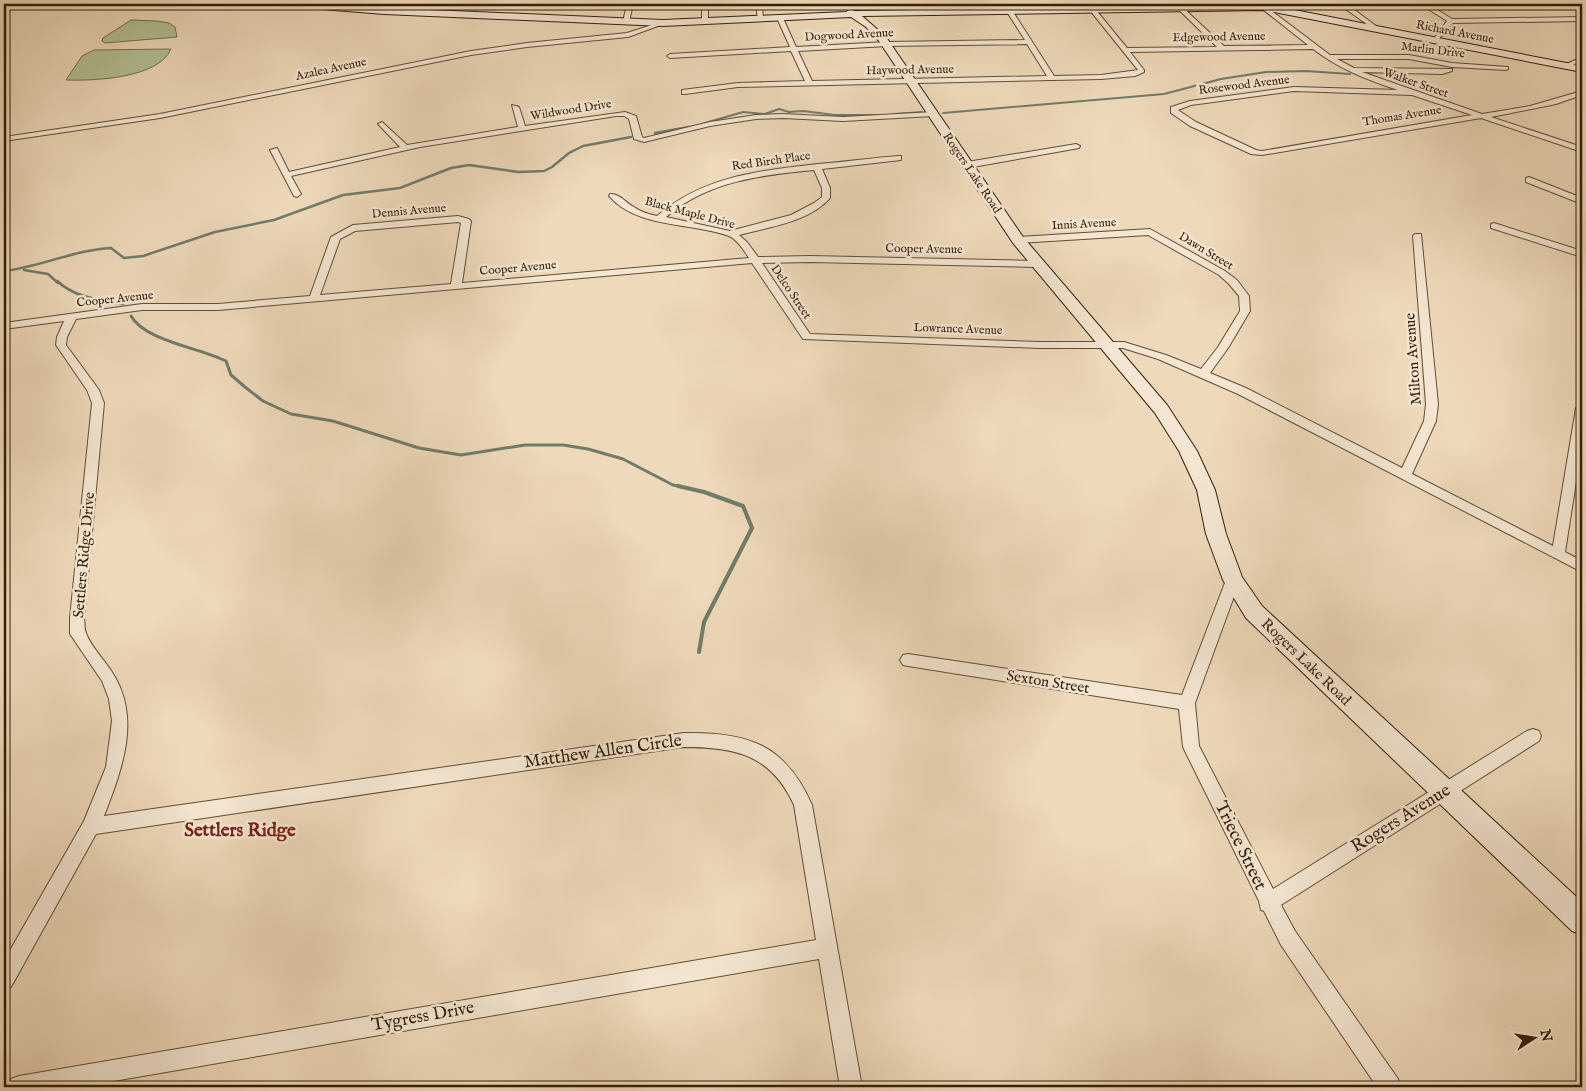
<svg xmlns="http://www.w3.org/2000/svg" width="1586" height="1091" viewBox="0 0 1586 1091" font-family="'IM FELL English',serif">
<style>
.green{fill:#b3c094;stroke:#72704d}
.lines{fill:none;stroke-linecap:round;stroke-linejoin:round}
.stream-far3{stroke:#707c6b;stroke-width:2}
.stream-far2{stroke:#707c6b;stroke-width:2.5}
.stream-far1{stroke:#707c6b;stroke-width:3}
.stream{stroke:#707c6b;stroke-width:4}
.street-casing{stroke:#614e33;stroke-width:2}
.secondary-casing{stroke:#321f06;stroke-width:2}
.street{fill:#f4e6d2;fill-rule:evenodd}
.secondary{fill:#f4e6d2;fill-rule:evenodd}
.labels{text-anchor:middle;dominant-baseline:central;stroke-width:5;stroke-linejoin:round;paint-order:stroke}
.far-street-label{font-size:12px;fill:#321f06;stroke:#f4e6d2}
.street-label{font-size:15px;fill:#321f06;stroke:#f4e6d2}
.near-street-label{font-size:18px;fill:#321f06;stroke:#f4e6d2}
.near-neighbourhood-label{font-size:19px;font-weight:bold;fill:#7a1f14;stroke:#f4e6d2}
</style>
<rect width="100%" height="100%" fill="#eed9ba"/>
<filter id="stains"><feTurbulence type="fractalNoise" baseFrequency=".004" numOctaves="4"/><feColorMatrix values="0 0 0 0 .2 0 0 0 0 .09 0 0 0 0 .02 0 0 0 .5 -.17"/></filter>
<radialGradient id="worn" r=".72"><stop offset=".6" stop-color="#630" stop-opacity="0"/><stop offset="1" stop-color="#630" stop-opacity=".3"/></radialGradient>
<g class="green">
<path d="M131 20 157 21 169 23 175 27 177 37 105 43 102 41 103 38Z"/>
<path d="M171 49C159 78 95 81 66 80L82 56 94 50Z"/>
</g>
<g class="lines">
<g class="stream-far3">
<path d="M1366 73 1381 72"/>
<path d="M943 113 1164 94 1221 79 1266 72 1306 71 1350 74"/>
<path d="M895 114 922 112"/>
<path d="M705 123 743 112 765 114 779 109 789 112 803 111 835 115H883"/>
</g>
<g class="stream-far2">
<path d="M655 133 689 127"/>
<path d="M24 270 48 274 58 283"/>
<path d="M4 271C40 267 74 250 111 248L124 258 143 256 215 232 274 220 343 195 400 188 451 168 469 165 518 172 544 171 552 167 569 153 583 146 631 137"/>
</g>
<g class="stream-far1">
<path d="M57 281C76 298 98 300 123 304"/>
<path d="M131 316C145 341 201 348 226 361L231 375 245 387 263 401 291 414 333 421 419 448 461 455 525 445H563L588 449 623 459 673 485 683 487"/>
</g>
<path class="stream" d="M678 486 704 492 743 506 752 528 704 622 699 652"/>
<g class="street-casing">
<g id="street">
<path d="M627 4H633L629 22 626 24 623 22Z"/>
<path d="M702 4H708V21L705 23 702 21Z"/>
<path d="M756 4H762L763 20 758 19Z"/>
<path d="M919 4H925L927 13H923Z"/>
<path d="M1002 4H1008L1054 76 1101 75 1138 70 1085 4H1091L1127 48 1217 47 1173 4H1179L1224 46 1308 45 1256 4H1501L1498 6 1433 7 1452 19 1582 17V21L1453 23 1435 43 1432 41 1447 21 1425 7 1352 8 1380 29V31L1378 32 1344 8 1269 9 1330 55H1409L1452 63 1508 67V69L1506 70 1452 67 1409 59H1337L1354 68 1452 69V71L1442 74 1362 72 1482 114 1530 106 1582 91V95L1556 104 1491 117 1582 147V152L1481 118 1262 155 1251 154 1190 126 1171 113V107L1190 101 1294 87 1398 90C1368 80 1339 69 1313 49L1130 52 1144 70V72L1135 76 1101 79 738 87 685 94H682V90L738 83 805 81 791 51 670 58 667 56 670 54 790 47 777 18 780 16 783 18 796 47 887 42 1025 40ZM1027 44 1047 76 812 81 798 51 887 46ZM1294 91 1412 95 1472 115 1262 151 1256 150 1196 122 1178 110 1191 105Z"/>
<path d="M661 22 666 23 628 37 527 47 471 55 160 118 4 141V137L160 114 471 51 527 43 627 33Z"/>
<path d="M1582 57V61L1565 68 1562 66Z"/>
<path d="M512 105 519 107 525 126 625 112 636 116 642 137 644 138 710 122 756 115 783 114 843 117 934 112 938 114 934 116 843 121 783 118 756 119 710 126 644 142 634 139 629 119 624 116H616L420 147 291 176 301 194 297 197 294 196 270 150 277 148 289 172 400 147 378 124 382 122 407 145 518 127Z"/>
<path d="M1076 144 1080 146 1079 148 967 168 963 165 967 162Z"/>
<path d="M898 156H901V160L822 169 830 188V198C809 222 769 227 739 235L747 242 758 257 810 256 1036 261 1041 264 1036 267 810 262 762 263 810 334 1040 342H1124L1166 355 1201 369 1218 347 1240 311 1239 296 1229 284 1219 275 1148 235 1018 243 1013 240 1018 237 1150 229 1225 271 1237 280 1249 296 1250 311 1228 348 1210 373 1246 388 1402 468 1424 421 1426 404 1413 236 1415 234H1421L1438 404 1436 421 1412 474 1553 546 1576 408 1582 404V444L1565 552 1582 561V572L1238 394 1158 359 1123 348H1040L803 339 752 263 218 310H142L76 319 67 337 66 345 99 390 104 403 84 618C85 623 84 629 86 633 91 647 104 659 112 672 142 718 122 769 104 816L684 733C748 732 785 744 812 805L862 1087H840L819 959 79 1087H8L11 1079 19 1076 816 940 794 805C771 755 736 747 684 747L96 834 11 987 4 990V961L84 821 106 767 112 721 109 699 102 681 70 634V618L92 403 87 390 56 345 57 337 64 321 4 329V323L142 304H218L310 296 331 237 353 225 458 216 469 219 471 221 462 283 749 258C744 251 739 242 731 237 723 233 710 231 701 229 669 223 632 222 609 196L610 194C619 193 626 203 634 207 641 212 648 214 657 216 704 176 758 171 818 164 845 162 871 158 898 156ZM814 170 822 188V197L814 203 791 215 730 231 666 217C708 181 761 175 814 170ZM458 222 461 223 451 284 320 295 340 239 355 231Z"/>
<path d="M1529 177 1582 198V204L1526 182V178Z"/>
<path d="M1494 223 1582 251V257L1491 228V224Z"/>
<path d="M1233 575 1238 576 1240 580 1195 703 1199 746 1273 889 1527 731 1533 729 1539 731 1541 736 1539 741 1281 905 1295 931 1398 1079 1401 1087H1377L1281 945 1264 911 1261 910 1259 901 1183 747 1179 709 908 666 903 665 900 660 903 655 908 654 1182 695 1226 580 1228 576Z"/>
</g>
</g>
<g class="secondary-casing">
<path id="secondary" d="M293 4H327L384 8 663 20 846 12 850 9 855 11 1264 4 1582 66V72L1264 10 862 16 886 37 1023 237 1167 405 1197 451 1215 490 1226 534 1242 577 1262 606 1582 902V935L1572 931 1246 618 1223 580 1206 534 1197 490 1179 451 1155 413 1013 243 879 41 866 27 851 17 663 26 384 14 297 7Z"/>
</g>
<use href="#street" class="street"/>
<use href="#secondary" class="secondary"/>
</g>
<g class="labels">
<g class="far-street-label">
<text transform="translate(1455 32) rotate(11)">Richard Avenue</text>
<text transform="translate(849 35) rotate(-3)">Dogwood Avenue</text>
<text transform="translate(1219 37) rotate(-1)">Edgewood Avenue</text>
<text transform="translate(1433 50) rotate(7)">Marlin Drive</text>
<text transform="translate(331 69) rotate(-12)">Azalea Avenue</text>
<text transform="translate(910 70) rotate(-1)">Haywood Avenue</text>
<text transform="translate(1416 83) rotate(19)">Walker Street</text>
<text transform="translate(1244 85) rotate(-7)">Rosewood Avenue</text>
<text transform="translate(571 110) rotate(-9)">Wildwood Drive</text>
<text transform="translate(1402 116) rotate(-9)">Thomas Avenue</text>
<text transform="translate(771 161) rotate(-8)">Red Birch Place</text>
<text transform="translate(972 173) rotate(56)">Rogers Lake Road</text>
<text transform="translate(409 211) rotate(-5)">Dennis Avenue</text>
<text transform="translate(690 213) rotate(15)">Black Maple Drive</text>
<text transform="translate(1084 224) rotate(-3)">Innis Avenue</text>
<text transform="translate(924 249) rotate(1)">Cooper Avenue</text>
<text transform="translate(1206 251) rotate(31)">Dawn Street</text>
<text transform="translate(518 268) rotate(-5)">Cooper Avenue</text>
<text transform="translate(791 292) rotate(56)">Delco Street</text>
<text transform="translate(115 299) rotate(-6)">Cooper Avenue</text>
<text transform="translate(958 329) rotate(2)">Lowrance Avenue</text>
</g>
<g class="street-label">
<text transform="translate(1413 359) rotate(-94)">Milton Avenue</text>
<text transform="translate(84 555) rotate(-85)">Settlers Ridge Drive</text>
<text transform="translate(1306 662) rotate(44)">Rogers Lake Road</text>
<text transform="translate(1048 682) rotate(9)">Sexton Street</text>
</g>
<g class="near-street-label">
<text transform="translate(603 752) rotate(-8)">Matthew Allen Circle</text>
<text transform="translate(1401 819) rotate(-32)">Rogers Avenue</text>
<text transform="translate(1240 846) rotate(64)">Triece Street</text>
<text transform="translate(423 1017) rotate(-10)">Tygress Drive</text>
</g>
<g class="near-neighbourhood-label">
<text x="240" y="831">Settlers Ridge</text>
</g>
</g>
<rect width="1586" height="1091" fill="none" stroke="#eed9ba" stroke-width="20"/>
<rect x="5" y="5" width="1576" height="1081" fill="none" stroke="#321f06" stroke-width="2.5"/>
<rect x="10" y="10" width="1566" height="1071" fill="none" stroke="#321f06"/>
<g transform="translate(1534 1038) rotate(78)" stroke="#f4e6d2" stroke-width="4" paint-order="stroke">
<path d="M0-4L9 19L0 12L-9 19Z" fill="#321f06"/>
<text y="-8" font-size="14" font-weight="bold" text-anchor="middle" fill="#321f06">N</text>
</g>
<rect width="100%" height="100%" filter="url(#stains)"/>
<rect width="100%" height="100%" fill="url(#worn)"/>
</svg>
